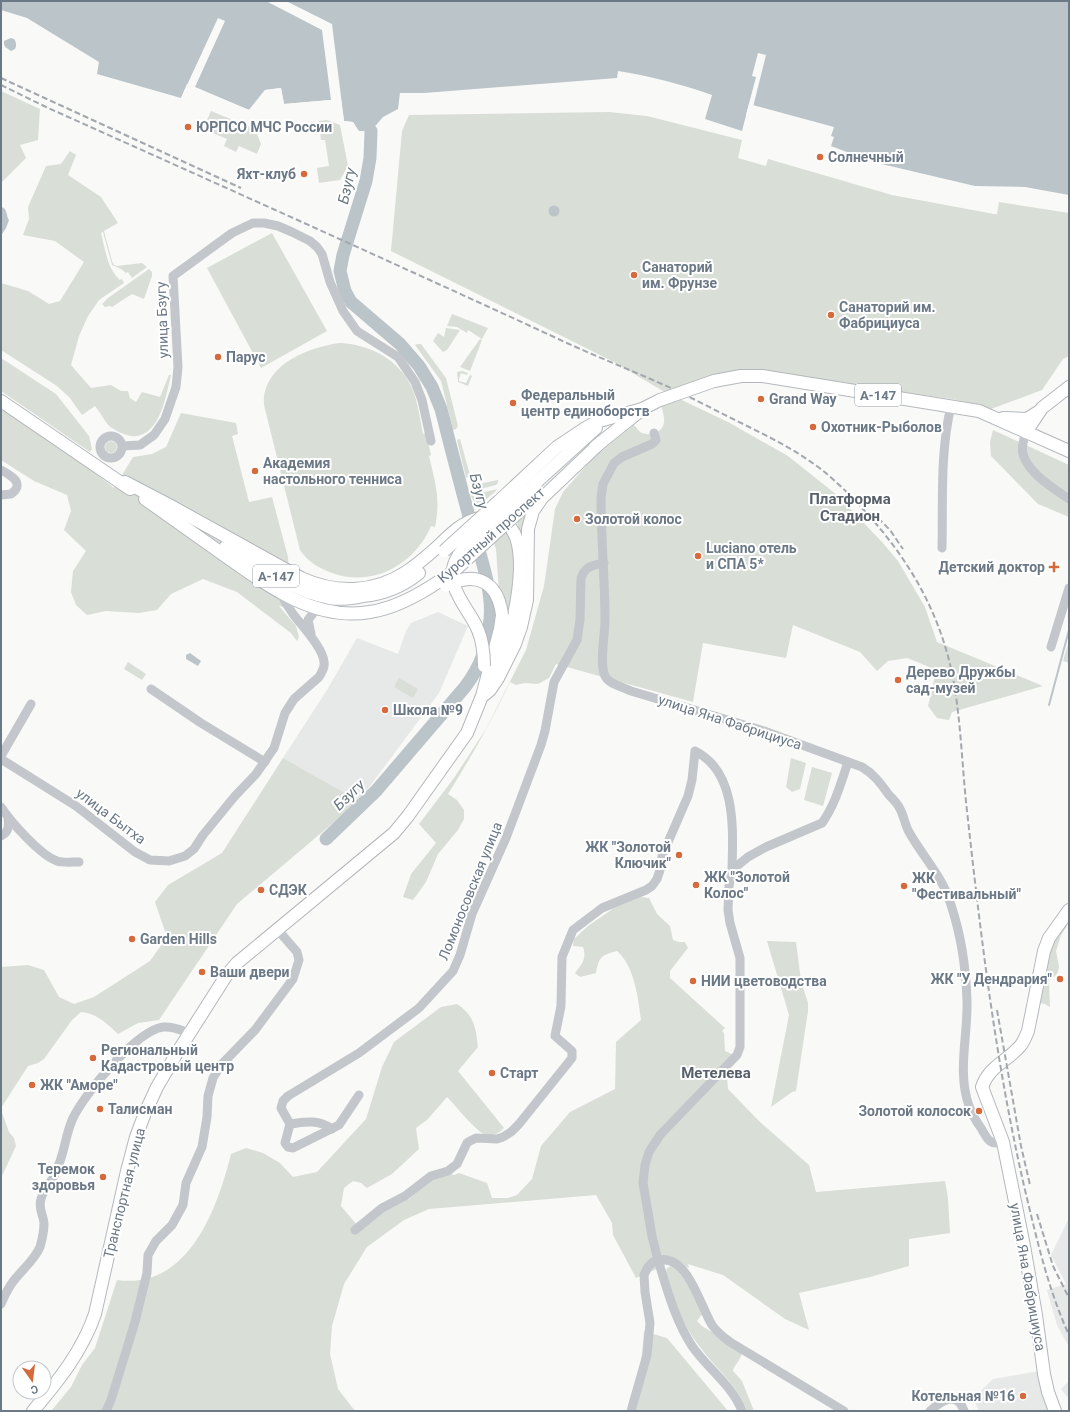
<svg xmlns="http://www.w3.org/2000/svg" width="1070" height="1412" viewBox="0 0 1070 1412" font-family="Roboto,sans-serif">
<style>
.built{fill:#e7e8e8}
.green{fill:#d9ded7}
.water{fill:#bbc4c9}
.pier{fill:#f9f9f7}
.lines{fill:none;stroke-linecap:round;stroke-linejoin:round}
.stream{stroke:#bbc4c9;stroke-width:2}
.river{stroke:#bbc4c9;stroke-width:13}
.major-casing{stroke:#b4b8bd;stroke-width:14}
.minor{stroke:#c3c6ca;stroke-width:9}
.major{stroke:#fff;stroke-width:12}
.rail{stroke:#a3a8ae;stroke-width:2;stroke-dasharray:6 3;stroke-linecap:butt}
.major-bridge-casing{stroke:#b4b8bd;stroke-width:14;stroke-linecap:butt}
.major-bridge{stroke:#fff;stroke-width:12}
.poi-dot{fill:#d56b3c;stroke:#fff;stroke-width:1.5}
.labels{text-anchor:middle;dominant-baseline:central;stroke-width:4;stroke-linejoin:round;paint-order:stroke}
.shield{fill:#fff;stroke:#97a0aa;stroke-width:1}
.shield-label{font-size:13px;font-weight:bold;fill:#6b7886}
.poi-label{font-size:14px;font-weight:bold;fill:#6b7886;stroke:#fff;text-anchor:start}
.street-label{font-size:14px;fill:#6b7886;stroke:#fff}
.water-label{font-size:15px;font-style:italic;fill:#677780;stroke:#fff}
.neighbourhood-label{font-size:15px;font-weight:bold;fill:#58616b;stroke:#fff}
</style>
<rect width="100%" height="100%" fill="#f9f9f7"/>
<g class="built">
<path d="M438 612 468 626 439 693 359 801 283 758 327 690 357 638 398 654 406 631 411 623Z"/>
<path d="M1069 1218V1347L1057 1325 1047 1290 1066 1284 1051 1255Z"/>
<path d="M1040 1371 1050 1411H979L973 1398 993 1379Z"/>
<path d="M1069 1381V1399L1061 1389Z"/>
</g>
<g class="green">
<path d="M1 91 40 109 38 140 20 145 26 158 1 183Z"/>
<path d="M211 111 255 129 261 144 257 154 239 146 236 152 224 146 227 139 203 129Z"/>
<path d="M609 112 647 116 742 140 738 158 766 166 768 159 892 195 994 214H997L999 202 1069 213V356L1063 359 1042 390 988 410 975 404 952 399 768 373 755 369 705 379 669 394 728 422 788 456 837 495 882 542 898 561 925 607 937 642 1043 686 952 712 949 720 937 718 928 706 935 676 927 666 907 658 888 661 877 671 860 652 793 625 786 658 703 643 693 702 556 664 549 678 538 684 525 683 516 685 510 682C492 721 471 757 448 794L457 800 464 810V819L458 830 438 854 426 882 413 900 403 897 411 874 436 843 419 824 454 778 486 729 526 650 544 586 555 509 563 492 593 458 634 425C636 427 638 430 640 432 649 437 662 433 664 423 665 417 662 410 661 404L668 394 614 362 391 251 402 131 409 115Z"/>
<path d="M327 120 340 125 348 166 340 180 319 183 317 168 329 166 325 140H321L319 121Z"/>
<path d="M70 151 76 155 68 175 101 197 118 223 104 231 112 261 114 265 117 266 142 263 147 267 132 278 128 272 126 273 121 269 112 265 103 232 101 233C105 248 107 268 119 279V280L122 279 124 283 99 300 88 316 79 336 71 365 91 388 111 385 121 391H128L130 398 136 402 142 392 160 397 169 375H171C166 395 160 439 131 436 125 435 114 430 109 426 104 420 100 412 95 406L82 415 70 398 57 386 1 350V283L28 291 49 304 60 301 84 262 55 241 23 235 29 219 28 207 46 166 61 164Z"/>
<path d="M272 233 327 331 261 368 207 268Z"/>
<path d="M149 269 152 272V276L144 299 132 294 112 307 110 306 105 307 102 304 108 298Z"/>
<path d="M452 314 488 328 482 339 468 330 467 333 457 327 447 326Z"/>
<path d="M446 328 460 330 447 350 443 352 433 341 438 333 444 337Z"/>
<path d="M480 339 482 340 470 371 460 367Z"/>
<path d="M339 343C369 344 399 359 412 388 418 402 420 419 423 434L426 433 431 455 429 456C435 482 441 499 435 527L431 526C415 564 373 588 332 573 319 568 308 562 300 550L264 405C262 365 307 348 339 343Z"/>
<path d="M418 344H421L446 378 458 426 456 429 453 430 441 381 415 345Z"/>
<path d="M1 358 56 394 89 436 92 449 90 452 1 391Z"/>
<path d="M462 371 468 373 467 375 461 373 459 379V381L466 383 470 375 472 376 468 386 458 382 457 372Z"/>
<path d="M1 405 58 444 114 488 133 457 152 454 166 447 181 413 236 423 238 434 232 436 249 502 272 497 288 557 291 609 279 606 296 626 299 637 297 641 291 633 237 592 203 579 171 594 157 610 139 613 106 611 87 615 76 605 71 592 73 571 86 551 64 530 71 511 67 495 34 481 1 460Z"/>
<path d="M993 430 1069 465V517L1038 504 991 456 990 442Z"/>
<path d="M460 439 470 475 466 478 457 440Z"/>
<circle cx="111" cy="447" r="6"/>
<path d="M498 480V483L496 485 472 491 471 488 474 485Z"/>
<path d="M498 489C492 494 475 513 471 495Z"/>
<path d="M531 508 522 540 517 522Z"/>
<path d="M506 528 513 550 515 589 505 632 499 592 496 549 493 541Z"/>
<path d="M1069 641V663L1063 661Z"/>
<path d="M128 662 146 674 142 680 124 669Z"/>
<path d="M399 678 418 689 413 698 394 687Z"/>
<path d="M283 758 359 801 237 904 159 1020 138 1023 118 1034C107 1024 97 1013 81 1012L72 1020 44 1059 38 1063 28 1066 1 1108V967L28 965 44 970 59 997 74 1004 94 997 150 961 167 937 155 902 168 885 222 853Z"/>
<path d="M791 758 806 763 800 789 792 792 786 787Z"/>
<path d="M812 767 832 773 823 806 804 800Z"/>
<path d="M641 897 649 898 657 914 670 926 673 940 679 942H685L688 948 670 971V978L725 1028 722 1031 724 1033 725 1051 734 1055 726 1063 728 1089 759 1121 809 1165 816 1192 945 1181 948 1198 950 1233 909 1239V1266L870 1277 799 1293 809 1330 785 1319 723 1275 691 1265 688 1264 689 1267 688 1268 682 1263 675 1261 636 1278 613 1235 612 1223 596 1195 429 1209 404 1220 367 1247 344 1284 332 1326 330 1354 338 1389 355 1411H51L71 1387 82 1365 95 1348 117 1280C188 1290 217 1210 231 1154L246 1148 263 1153 280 1163 293 1177 317 1172 366 1119 382 1067 394 1042 441 1007 457 1004C474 1015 476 1028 478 1047L458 1071 504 1128C498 1134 492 1137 484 1134 477 1132 454 1104 447 1097L427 1120 416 1128 419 1149 392 1174 367 1188 361 1183 353 1181 344 1188 341 1206 357 1225 409 1199 432 1179 450 1174 454 1175 459 1173 487 1183 492 1198H508L517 1195 532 1179 541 1146 570 1112 615 1089 616 1042 641 1020C638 998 635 967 617 951 601 955 599 957 596 973L580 977 575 973C582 964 587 959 583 947L573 946 574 939 588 926 614 908Z"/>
<path d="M1066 925 1067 926 1061 935 1056 951 1059 967 1058 972 1055 976 1050 979 1049 981 1050 1007 1045 1004 1040 1003C1043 983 1046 955 1057 937 1059 933 1063 929 1066 925Z"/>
<path d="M767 941 796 942 801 981 808 1003V1011L796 1091 792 1092 771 1107 789 1015Z"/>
<path d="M1 1110 9 1132 14 1138 16 1146 1 1178Z"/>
<path d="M671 1266C683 1271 697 1302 703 1313L697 1321 702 1326 743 1351C741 1360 734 1365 733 1371L742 1381 754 1411H747C737 1384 716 1369 700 1347 681 1323 675 1301 666 1272L667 1268Z"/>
<path d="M644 1331 667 1338 728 1411H627L641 1364Z"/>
</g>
<g class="water">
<path d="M1 1H1069V195L1025 187 975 186 873 162 831 146 834 137 831 136 834 127 749 104 742 131 705 119 712 95C681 84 650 76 618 71L617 78 424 93H400L398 109 383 117 371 131H359L353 122 344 121 341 99 284 104 281 88 265 90 249 110 187 84 181 98 97 74 99 62 27 18 1 10Z"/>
<path d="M11 38 14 39C16 41 17 46 15 49L11 51C7 48 3 47 4 41Z"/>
<circle cx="554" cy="211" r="5.5"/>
<path d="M2 207C8 210 6 216 9 220L6 228 2 234 1 208Z"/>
<path d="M190 653 201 661 198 666 186 659V655Z"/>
</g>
<g class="pier">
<path d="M266 1H286L332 24 344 121 353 122 359 133 352 124 342 122 339 101 284 106 282 104 280 90 266 92 249 112 188 86 183 99 181 98 218 18 225 21 195 87 249 110 265 90 281 88 284 104 331 100 322 30Z"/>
<path d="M758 53 766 55 753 107 750 106 748 116 746 115 756 77 752 76Z"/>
</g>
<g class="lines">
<path class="stream" d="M1049 705 1069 630"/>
<path class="river" d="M326 839 376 791 465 687C481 666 488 646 490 619 493 591 480 554 472 527 461 488 451 448 441 409L432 387 419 366 400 344 351 302 345 291 340 271 343 255 366 181 370 158 371 131"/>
<g class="major-casing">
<g id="major">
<path d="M714 381 741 376H762L979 411 1069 451"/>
<path d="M1 401 130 489"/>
<path d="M1003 418 1027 419 1038 412"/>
<path d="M1026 432 1042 408 1069 387"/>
<path d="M595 447 640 411"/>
<path d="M125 482 169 505 301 578C336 594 374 593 406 572 417 565 426 557 435 549 449 536 460 523 479 518"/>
<path d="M145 499C169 516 193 533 217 550 261 581 312 622 370 612 396 608 419 595 441 580"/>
<path d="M499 501 557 447 584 429 596 422 642 409 660 400"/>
<path d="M508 508 596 428"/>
<path d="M514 516 539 494"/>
<path d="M226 546C258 566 292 591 330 598 341 600 352 598 363 596 384 594 403 586 419 573"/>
<path d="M495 673C509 638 519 605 520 568 520 548 518 526 497 518"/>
<path d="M484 695 490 690 498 678 515 644 521 627 527 600 528 529 533 511 542 498 601 442"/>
<path d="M33 1411C58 1381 82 1352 95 1314L127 1171 136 1137 145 1113 157 1087 177 1053 226 976 237 963 394 833 408 816 467 733 482 696 500 629 502 615"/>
<path d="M1055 1411 1048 1392 1044 1374 1036 1315 1024 1246 1003 1142 982 1087C989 1066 1008 1061 1021 1045 1024 1041 1026 1036 1028 1031L1044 951 1049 938 1069 910"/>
</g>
</g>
<g class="minor">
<path d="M1026 432C1024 439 1021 447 1023 454 1028 473 1053 488 1069 499"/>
<path d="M654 433 656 440 652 444 622 457 614 463 603 484 601 498C601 539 605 580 605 621 605 634 599 664 605 676 608 684 624 687 631 691L764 731 862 767C874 774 881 784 889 795 893 799 898 804 900 809 904 816 905 825 909 832 923 857 943 877 951 905 961 935 966 969 967 1001 968 1036 957 1072 969 1106 972 1114 976 1121 981 1128 987 1138 989 1146 1003 1142"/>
<circle cx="111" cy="447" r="11"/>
<path d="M123 446 140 445 154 435 165 419 176 387 178 367 173 276 232 233 253 223H264L278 226 292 232 310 241 317 247 322 254 330 282 343 311 357 331 398 357 415 382 422 400 431 441"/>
<path d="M1 470C10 475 26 483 11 494L1 495"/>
<path d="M942 548C943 500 940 452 951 406"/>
<path d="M311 634 308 620 314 612 321 609"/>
<path d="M1051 647 1069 588"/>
<path d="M151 689 201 723 265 762"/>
<path d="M1 756 31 704"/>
<path d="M1 759 76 806 135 852 150 860 169 861 185 856 194 849 203 835 235 796 256 774 274 748 285 713 294 699 319 677C322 672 325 667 324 662 323 648 302 626 293 614 288 607 284 600 280 592"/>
<path d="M1 807C11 822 40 855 57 861 63 863 72 862 79 862"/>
<path d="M1 836C9 832 9 826 8 817"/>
<path d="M359 1095 339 1125 293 1148 288 1147 285 1143 290 1124 281 1108 283 1101 288 1096 359 1053 419 1008 453 971 460 955 472 914 506 838 541 745 545 731 554 682 577 640 580 620 581 578C586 565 592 566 604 563"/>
<path d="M290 1124C305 1122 318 1119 332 1129"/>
<path d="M355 1230 382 1208 405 1196 431 1176 448 1171 453 1167 457 1164 467 1143 470 1141 476 1138 497 1139 503 1137 511 1132 519 1124 572 1058V1051L555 1036 561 1006 562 957 573 930 602 908 646 890 652 886 657 879 660 870 662 856 688 796 692 780 695 751C737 772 733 830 732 870"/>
<path d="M1 1304C5 1295 9 1285 16 1278 24 1268 35 1259 40 1247 42 1240 44 1229 44 1223 43 1214 38 1208 41 1199 43 1191 48 1185 53 1178 55 1174 57 1169 59 1164 65 1149 66 1133 73 1118 85 1093 136 1031 163 1027 173 1026 181 1030 189 1033"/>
<path d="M106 1411 111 1400 135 1322 147 1273 148 1255 156 1241 172 1225 183 1205 186 1183 202 1147 207 1117 208 1096 213 1078 221 1065 255 1030 293 979 299 960 297 952 277 929"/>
<path d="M631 1411 647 1355 650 1323 645 1292 644 1275 648 1267 653 1262 658 1260 652 1236 643 1183 645 1165 649 1152 660 1135 737 1055 740 1047V958L730 923 728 910 729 886 732 870 748 857 766 847 822 823C835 805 841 783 848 762"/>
<path d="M742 1411C733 1386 706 1367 692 1346 675 1320 667 1289 658 1260 661 1260 665 1259 667 1260 690 1264 701 1307 712 1325 717 1332 723 1337 730 1342L844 1411"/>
<path d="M930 1411C941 1401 957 1390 964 1411"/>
</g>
<use href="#major" class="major"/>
<g class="rail">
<path d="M1 78 241 188"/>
<path d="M1 85 46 107C220 185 394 263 567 343 602 359 638 373 673 389 692 398 711 408 729 417 761 433 794 448 822 470 836 481 849 494 861 507 907 556 940 611 953 678 961 721 962 767 967 811 981 938 996 1065 1025 1190 1037 1240 1048 1289 1069 1335"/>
<path d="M878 518 890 530 903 549"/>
<path d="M997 1010 1021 1146 1030 1185"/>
<path d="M1037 1214 1053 1266 1069 1298"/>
</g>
<g class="major-bridge-casing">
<g id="major-bridge">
<path d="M660 400 714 381"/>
<path d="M444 551 499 501"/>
<path d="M441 580 454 571 514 516"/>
<path d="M446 586C476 570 498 582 502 615"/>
<path d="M484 666C484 653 483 642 478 630 469 608 443 586 456 560 464 542 493 521 508 508"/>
</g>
</g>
<use href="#major-bridge" class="major-bridge"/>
</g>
<g class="poi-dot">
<circle cx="188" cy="127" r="4"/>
<circle cx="820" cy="157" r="4"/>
<circle cx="304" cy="174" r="4"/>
<circle cx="634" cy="275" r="4"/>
<circle cx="831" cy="315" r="4"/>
<circle cx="218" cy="357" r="4"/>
<circle cx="761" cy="399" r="4"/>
<circle cx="513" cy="403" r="4"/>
<circle cx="813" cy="427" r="4"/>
<circle cx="255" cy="471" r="4"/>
<circle cx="577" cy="519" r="4"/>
<circle cx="698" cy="556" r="4"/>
<path d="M1052 561h4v4h4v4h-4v4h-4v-4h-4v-4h4z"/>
<circle cx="898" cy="680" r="4"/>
<circle cx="385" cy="710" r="4"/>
<circle cx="679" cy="855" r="4"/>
<circle cx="696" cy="885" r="4"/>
<circle cx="904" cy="886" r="4"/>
<circle cx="261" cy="890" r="4"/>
<circle cx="132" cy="939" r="4"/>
<circle cx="202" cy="972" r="4"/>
<circle cx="1060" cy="979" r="4"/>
<circle cx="693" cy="981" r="4"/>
<circle cx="93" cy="1058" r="4"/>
<circle cx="492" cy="1073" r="4"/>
<circle cx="32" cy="1085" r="4"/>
<circle cx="100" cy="1109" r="4"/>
<circle cx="979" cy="1111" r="4"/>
<circle cx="103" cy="1177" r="4"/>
<circle cx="1023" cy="1396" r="4"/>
</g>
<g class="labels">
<g class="shield">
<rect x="855" y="384" width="46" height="22" rx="3"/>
<rect x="253" y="565" width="46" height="22" rx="3"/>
</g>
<g class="shield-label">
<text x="878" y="395">А-147</text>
<text x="276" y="576">А-147</text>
</g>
<g class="poi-label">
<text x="196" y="127">ЮРПСО МЧС России</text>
<text x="828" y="157">Солнечный</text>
<text x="296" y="174" text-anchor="end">Яхт-клуб</text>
<text x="642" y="267">Санаторий<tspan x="642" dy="16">им. Фрунзе</tspan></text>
<text x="839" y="307">Санаторий им.<tspan x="839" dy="16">Фабрициуса</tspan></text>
<text x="226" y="357">Парус</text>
<text x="521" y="395">Федеральный<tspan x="521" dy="16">центр единоборств</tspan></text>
<text x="769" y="399">Grand Way</text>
<text x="821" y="427">Охотник-Рыболов</text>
<text x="263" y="463">Академия<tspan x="263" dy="16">настольного тенниса</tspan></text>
<text x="585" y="519">Золотой колос</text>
<text x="706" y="548">Luciano отель<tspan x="706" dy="16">и СПА 5*</tspan></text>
<text x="1045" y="567" text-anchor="end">Детский доктор</text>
<text x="906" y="672">Дерево Дружбы<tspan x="906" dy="16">сад-музей</tspan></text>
<text x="393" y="710">Школа №9</text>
<text x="671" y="847" text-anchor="end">ЖК "Золотой<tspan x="671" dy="16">Ключик"</tspan></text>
<text x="704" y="877">ЖК "Золотой<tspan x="704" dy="16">Колос"</tspan></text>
<text x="912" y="878">ЖК<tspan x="912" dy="16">"Фестивальный"</tspan></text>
<text x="269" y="890">СДЭК</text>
<text x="140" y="939">Garden Hills</text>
<text x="210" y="972">Ваши двери</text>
<text x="1052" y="979" text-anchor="end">ЖК "У Дендрария"</text>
<text x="701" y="981">НИИ цветоводства</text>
<text x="101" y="1050">Региональный<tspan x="101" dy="16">Кадастровый центр</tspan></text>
<text x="500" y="1073">Старт</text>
<text x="40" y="1085">ЖК "Аморе"</text>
<text x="108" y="1109">Талисман</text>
<text x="971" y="1111" text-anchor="end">Золотой колосок</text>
<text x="95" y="1169" text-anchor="end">Теремок<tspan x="95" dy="16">здоровья</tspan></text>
<text x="1015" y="1396" text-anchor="end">Котельная №16</text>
</g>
<g class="street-label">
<text transform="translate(162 320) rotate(-92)">улица Бзугу</text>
<text transform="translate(491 535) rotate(-41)">Курортный проспект</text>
<text transform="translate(730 722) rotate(18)">улица Яна Фабрициуса</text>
<text transform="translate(111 816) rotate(37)">улица Бытха</text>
<text transform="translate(470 891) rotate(-68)">Ломоносовская улица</text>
<text transform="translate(124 1193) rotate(-76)">Транспортная улица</text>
<text transform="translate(1028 1277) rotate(80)">улица Яна Фабрициуса</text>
</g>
<g class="water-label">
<text transform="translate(347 186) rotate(-77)">Бзугу</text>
<text transform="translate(479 491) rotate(75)">Бзугу</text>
<text transform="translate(349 795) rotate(-44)">Бзугу</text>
</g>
<g class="neighbourhood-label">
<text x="850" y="499">Платформа<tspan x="850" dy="17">Стадион</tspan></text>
<text x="716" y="1073">Метелева</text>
</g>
</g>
<rect width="1070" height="1412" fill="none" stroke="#6b7886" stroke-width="4"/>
<g transform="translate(32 1380) rotate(166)"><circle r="19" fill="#ffffff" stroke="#c4c9cf"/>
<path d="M0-3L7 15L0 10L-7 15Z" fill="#d56b3c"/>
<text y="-6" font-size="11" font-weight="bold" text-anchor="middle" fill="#6b7886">С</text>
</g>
</svg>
